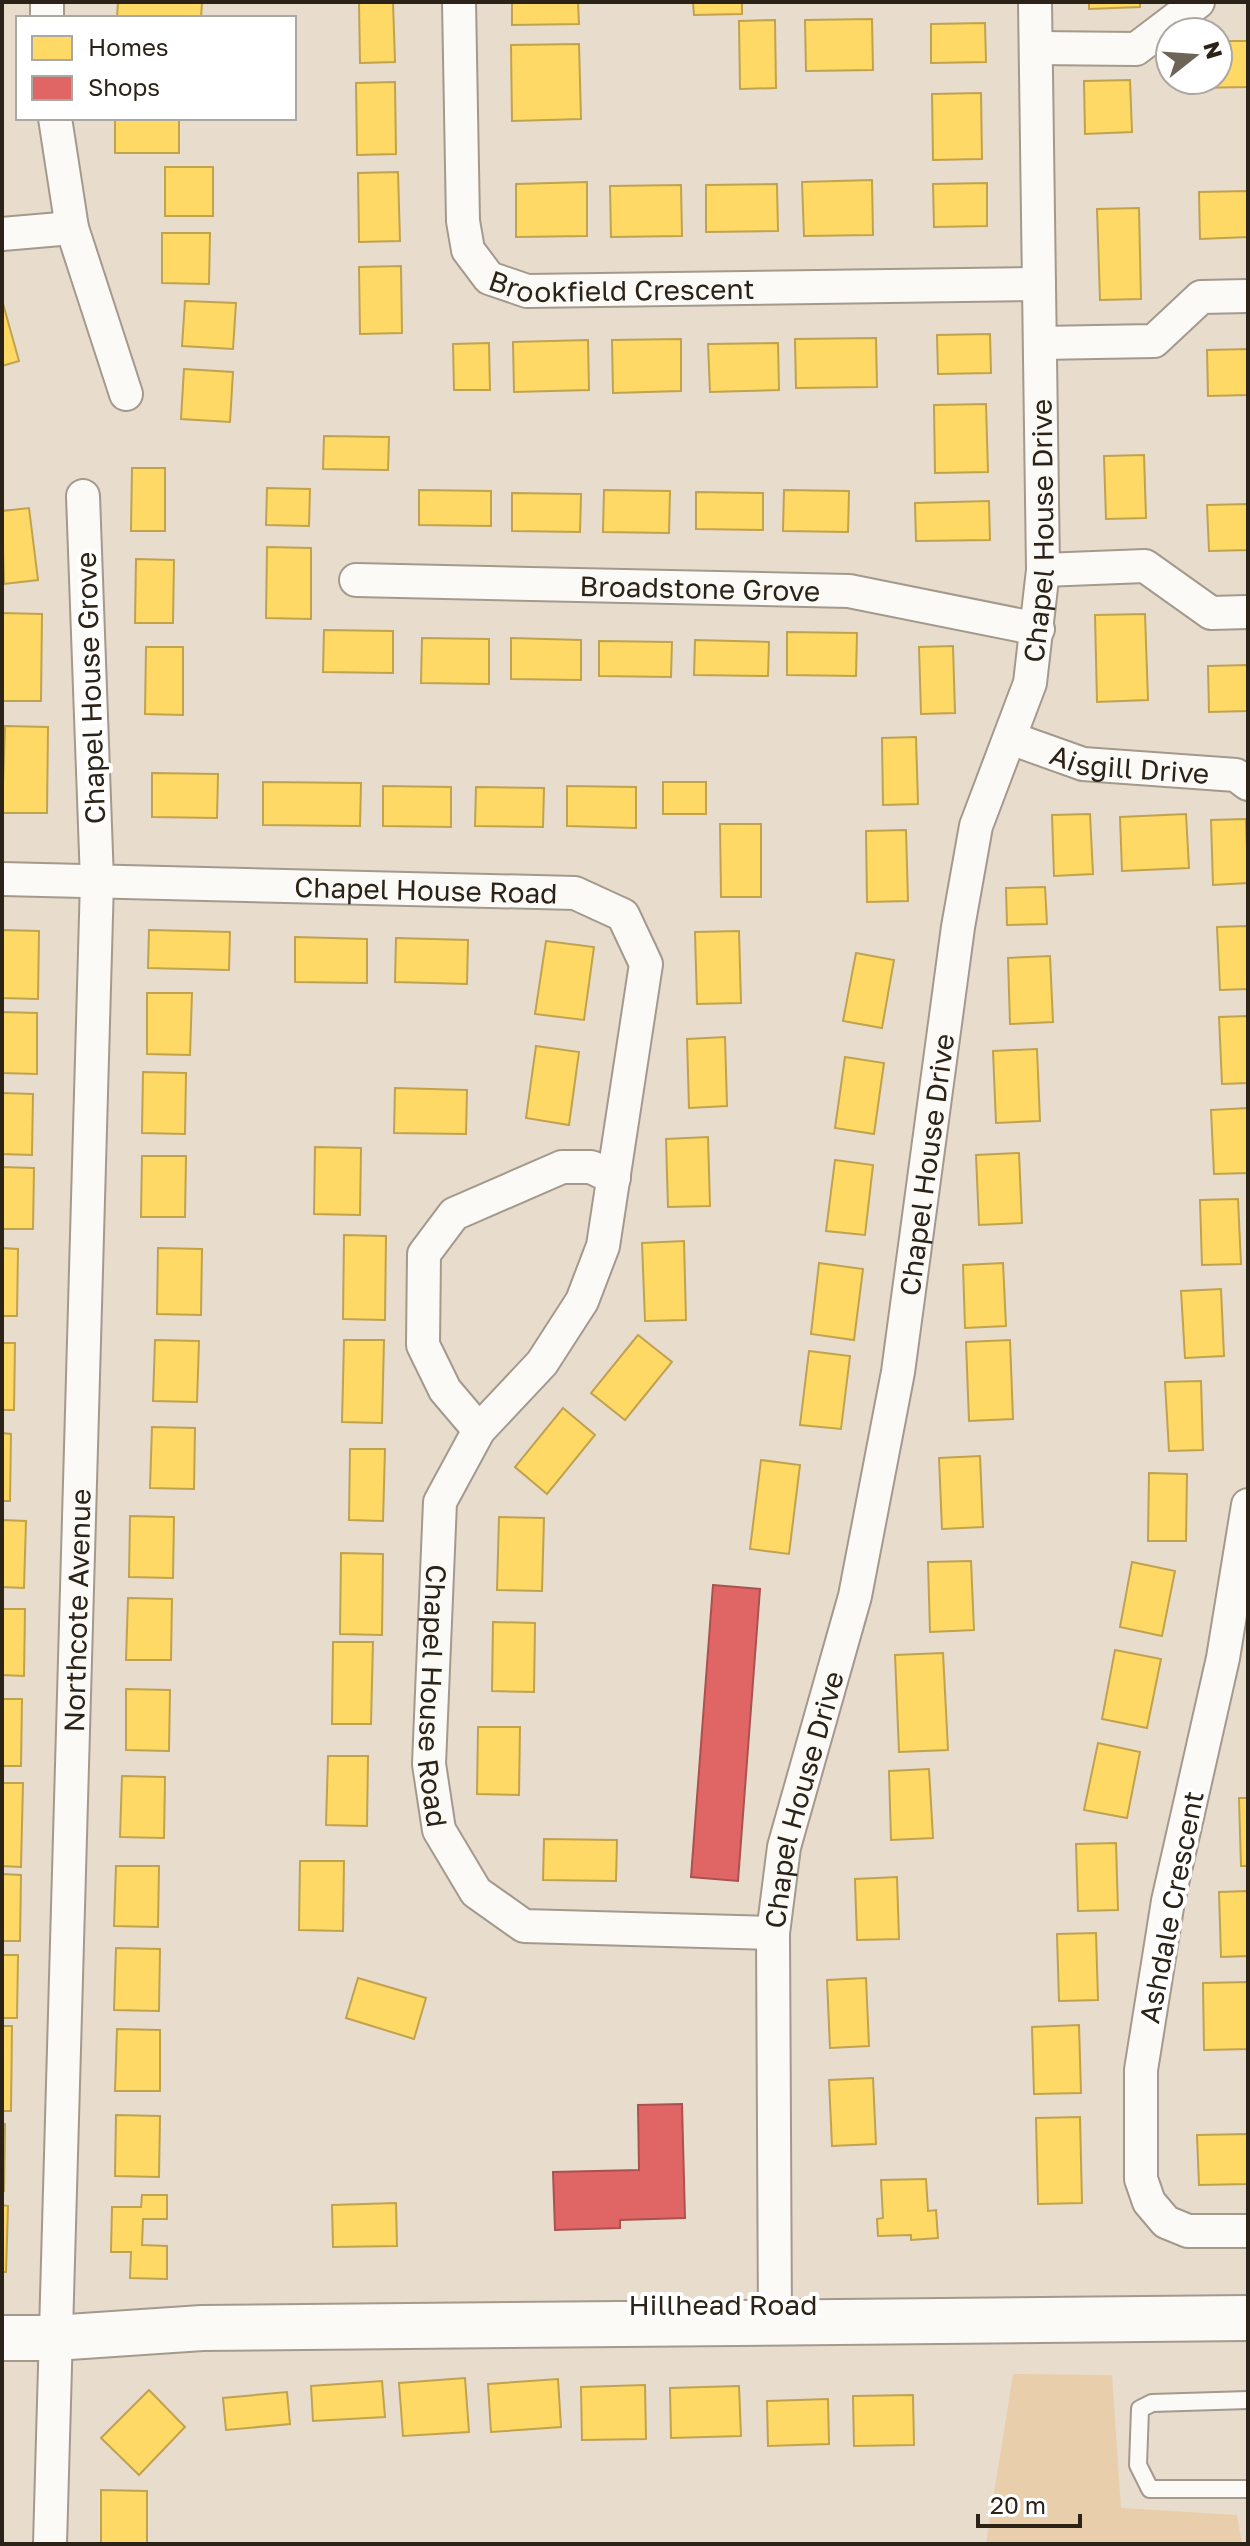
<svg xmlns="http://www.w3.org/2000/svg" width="1250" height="2546" viewBox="0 0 1250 2546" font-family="'Golos Text',sans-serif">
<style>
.green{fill:#e9ceac}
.homes{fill:#ffd966;stroke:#c0a24f;stroke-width:2}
.shops{fill:#e06666;stroke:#aa524f;stroke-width:2}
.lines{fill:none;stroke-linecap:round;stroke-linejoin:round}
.lane-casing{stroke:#a3998d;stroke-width:20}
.street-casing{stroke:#a3998d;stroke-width:36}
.secondary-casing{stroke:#a3998d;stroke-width:48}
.lane{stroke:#fcfaf7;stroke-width:16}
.street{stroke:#fcfaf7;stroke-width:32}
.secondary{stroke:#fcfaf7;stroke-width:44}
.labels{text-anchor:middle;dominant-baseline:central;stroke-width:8;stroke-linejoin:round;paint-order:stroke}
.street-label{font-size:28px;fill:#2c2318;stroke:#fff}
</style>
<rect width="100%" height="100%" fill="#e8dccc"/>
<path class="green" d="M1013 2374 1112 2375 1121 2508 1237 2515 1242 2544H986Z"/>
<g class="homes">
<path d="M118 2H202L201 18H117Z"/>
<path d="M359 2H393L395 62 360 63Z"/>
<path d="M512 2H578L579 24 512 25Z"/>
<path d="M693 2H742V14L694 15Z"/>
<path d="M1089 2H1140V7L1089 9Z"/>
<path d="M872 19 873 70 806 71 805 20Z"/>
<path d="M775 20 776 88 740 89 739 21Z"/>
<path d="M985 23 986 62 931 63V24Z"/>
<path d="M1218 41H1248V87L1196 88V80H1218Z"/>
<path d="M579 44 581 119 512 121 511 45Z"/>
<path d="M1130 80 1132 132 1085 134 1084 81Z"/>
<path d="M395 82 396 154 357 155 356 83Z"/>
<path d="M981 93 982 159 933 160 932 94Z"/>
<rect x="115" y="118" width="64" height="35"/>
<rect x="165" y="167" width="48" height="49"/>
<path d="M398 172 400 241 359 242 358 173Z"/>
<path d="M872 180 873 235 804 236 802 182Z"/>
<path d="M587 182V236L516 237V184Z"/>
<path d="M987 183V226L934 227 933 184Z"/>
<path d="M777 184 778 231 706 232V185Z"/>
<path d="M681 185 682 236 611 237 610 186Z"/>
<path d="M1248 191V237L1200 239 1199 192Z"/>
<path d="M1139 208 1141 299 1100 300 1097 209Z"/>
<path d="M162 233H210L209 284 162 283Z"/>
<path d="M401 266 402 333 360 334 359 267Z"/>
<path d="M2 300 19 361 2 366Z"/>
<path d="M185 301 236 303 233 349 182 346Z"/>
<path d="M990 334 991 373 938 374 937 335Z"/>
<path d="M876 338 877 387 796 388 795 339Z"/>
<path d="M681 339V391L613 393 612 340Z"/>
<path d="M588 340 589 390 514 392 513 342Z"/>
<path d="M489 343 490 390H454L453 344Z"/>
<path d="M778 343 779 390 710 392 708 344Z"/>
<path d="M1248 349V395L1208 396 1207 350Z"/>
<path d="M184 369 233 372 230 422 181 419Z"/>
<path d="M986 404 988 472 935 473 934 405Z"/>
<path d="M324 436 389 437 388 470 323 469Z"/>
<path d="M1144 455 1146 518 1106 519 1104 456Z"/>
<path d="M132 468H165V531H131Z"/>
<path d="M267 488 310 489 309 526 266 525Z"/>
<path d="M419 490 491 491V526L419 525Z"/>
<path d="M604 490 670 491 669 533 603 532Z"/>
<path d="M784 490 849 491 848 532 783 531Z"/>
<path d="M696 492 763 493V530L696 529Z"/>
<path d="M512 493 581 494 580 532 512 531Z"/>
<path d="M989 501 990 540 916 541 915 503Z"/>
<path d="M1248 504V550L1209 551 1207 505Z"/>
<path d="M29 508 38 580 4 584 2 511Z"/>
<path d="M267 547 311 548V619L266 618Z"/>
<path d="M136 559 174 560 173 623H135Z"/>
<path d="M2 613 42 614 41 701H2Z"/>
<path d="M1145 614 1148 700 1097 702 1095 615Z"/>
<path d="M324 630 393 631V673L323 672Z"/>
<path d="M787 632 857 633 856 676 787 675Z"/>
<path d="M422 638 489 639V684L421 683Z"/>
<path d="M511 638 581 640V680L511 679Z"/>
<path d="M695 640 769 642 768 676 694 675Z"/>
<path d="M599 641 672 642 671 677 599 676Z"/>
<path d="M953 646 955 713 921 714 919 647Z"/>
<path d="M146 647H183V715L145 714Z"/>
<path d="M1248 665V711L1209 712 1208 666Z"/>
<path d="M5 726 48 727 47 813H2Z"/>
<path d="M916 737 918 804 883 805 882 738Z"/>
<path d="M152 773 218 774 217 818 152 817Z"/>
<path d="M263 782 361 783 360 826 263 825Z"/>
<rect x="663" y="782" width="43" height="32"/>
<path d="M383 786 451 787V827L383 826Z"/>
<path d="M567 786 636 787V828L567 826Z"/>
<path d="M476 787 544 788 543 827 475 826Z"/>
<path d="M1090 814 1093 874 1054 876 1052 815Z"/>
<path d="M1186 814 1189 868 1122 871 1120 817Z"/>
<path d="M1246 819 1248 883 1213 885 1211 820Z"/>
<path d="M720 824H761V897H721Z"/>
<path d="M906 830 908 901 867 902 866 831Z"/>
<path d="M1045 887 1047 924 1007 925 1006 888Z"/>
<path d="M1248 926V989L1220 990 1217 927Z"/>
<path d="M2 930 39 931 38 999 2 998Z"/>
<path d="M149 930 230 932 229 970 148 968Z"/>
<path d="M739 931 741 1003 697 1004 695 932Z"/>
<path d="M295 937 367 939V983L295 982Z"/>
<path d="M396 938 468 940 467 984 395 982Z"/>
<path d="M546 941 594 947 584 1020 535 1014Z"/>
<path d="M856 953 894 960 882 1028 843 1021Z"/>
<path d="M1050 956 1053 1022 1010 1024 1008 958Z"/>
<path d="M147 993H192L190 1055 147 1054Z"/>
<path d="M2 1012 37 1013V1074L2 1073Z"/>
<path d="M1248 1016V1083L1222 1084 1219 1017Z"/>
<path d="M725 1037 727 1106 689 1108 687 1039Z"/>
<path d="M536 1046 579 1052 569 1125 526 1118Z"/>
<path d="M1037 1049 1040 1121 996 1123 993 1051Z"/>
<path d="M845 1057 884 1063 874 1134 835 1128Z"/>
<path d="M143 1072 186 1073 185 1134 142 1133Z"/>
<path d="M395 1088 467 1090 466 1134 394 1133Z"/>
<path d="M2 1093 33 1094 32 1155 2 1154Z"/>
<path d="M1248 1108V1173L1214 1174 1211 1110Z"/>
<path d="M708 1137 710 1206 668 1207 666 1139Z"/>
<path d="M315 1147 361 1148 360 1215 314 1214Z"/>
<path d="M1019 1153 1022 1223 979 1225 976 1155Z"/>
<path d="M142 1156H186L185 1217H141Z"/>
<path d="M835 1160 873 1165 865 1235 826 1231Z"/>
<path d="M2 1167 34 1168 33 1229H2Z"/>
<path d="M1238 1199 1241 1264 1202 1265 1200 1200Z"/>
<path d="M344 1235 386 1236 385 1320 343 1319Z"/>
<path d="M684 1241 686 1320 645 1321 642 1243Z"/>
<path d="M2 1248 18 1249 17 1316H2Z"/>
<path d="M158 1248 202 1249 201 1315 157 1314Z"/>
<path d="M819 1263 863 1269 854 1340 811 1334Z"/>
<path d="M1003 1263 1006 1326 965 1328 963 1265Z"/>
<path d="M1221 1289 1224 1356 1185 1358 1181 1291Z"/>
<path d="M638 1335 672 1362 625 1420 591 1393Z"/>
<path d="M155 1340 199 1341 197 1402 153 1401Z"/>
<path d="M344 1340H384L382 1423 342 1422Z"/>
<path d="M1010 1340 1013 1419 969 1421 966 1342Z"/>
<path d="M2 1343H15L14 1410H2Z"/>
<path d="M809 1351 850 1356 841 1429 800 1425Z"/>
<path d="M1201 1381 1203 1450 1169 1451 1165 1382Z"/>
<path d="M563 1408 595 1435 547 1494 515 1467Z"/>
<path d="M152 1427 195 1428 194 1489 150 1488Z"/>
<path d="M2 1433 11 1434 10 1501H2Z"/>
<path d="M350 1449H385L383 1521 349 1520Z"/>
<path d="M980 1456 983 1527 942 1529 939 1458Z"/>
<path d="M761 1460 800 1465 789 1554 750 1549Z"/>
<path d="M1149 1473 1187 1474 1186 1541H1148Z"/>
<path d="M130 1516 174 1517 173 1578 129 1577Z"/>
<path d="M499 1517 544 1518 542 1591 497 1590Z"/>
<path d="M2 1520 26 1521 24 1588 2 1587Z"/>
<path d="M341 1553 383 1554 382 1635 340 1634Z"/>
<path d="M971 1561 974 1630 930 1632 928 1562Z"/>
<path d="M1132 1562 1175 1571 1162 1636 1120 1627Z"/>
<path d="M128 1598 172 1599 171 1660H126Z"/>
<path d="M2 1609H25L24 1676 2 1675Z"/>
<path d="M493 1622 535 1623 534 1692 492 1691Z"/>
<path d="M333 1642H373L371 1724H332Z"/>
<path d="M1115 1650 1161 1659 1147 1728 1102 1719Z"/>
<path d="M943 1653 948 1750 899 1752 895 1655Z"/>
<path d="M126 1689 170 1690 169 1751 126 1750Z"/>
<path d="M2 1699H22L21 1766H2Z"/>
<path d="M478 1727H520L519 1795 477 1794Z"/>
<path d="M1098 1743 1140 1752 1127 1818 1084 1810Z"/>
<path d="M328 1756H368L367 1826 326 1825Z"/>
<path d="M929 1769 933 1838 891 1840 889 1771Z"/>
<path d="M122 1776 165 1777 164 1838 120 1837Z"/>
<path d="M2 1783H23L21 1867 2 1866Z"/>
<path d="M1239 1798H1248V1866H1241Z"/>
<path d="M544 1839 617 1840 616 1881 543 1880Z"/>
<path d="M1116 1843 1118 1910 1078 1911 1076 1844Z"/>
<path d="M300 1861H344L343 1931 299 1930Z"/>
<path d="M116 1866H159L158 1927 114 1926Z"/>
<path d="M2 1874 21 1875 20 1941H2Z"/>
<path d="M897 1877 899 1939 857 1940 855 1879Z"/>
<path d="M1248 1891V1956L1221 1957 1219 1892Z"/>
<path d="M1096 1933 1098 2000 1059 2001 1057 1934Z"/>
<path d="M116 1948 160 1949 159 2011 114 2010Z"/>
<path d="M2 1955H18L17 2018H2Z"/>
<path d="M358 1978 426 1998 414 2039 346 2018Z"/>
<path d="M866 1978 869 2046 830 2048 827 1980Z"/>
<path d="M1248 1982V2049L1204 2050 1203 1983Z"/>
<path d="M1079 2025 1081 2093 1034 2094 1032 2027Z"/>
<path d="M2 2026H12L11 2111H2Z"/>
<path d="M117 2029 160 2030V2091H115Z"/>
<path d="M873 2078 876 2144 832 2146 829 2080Z"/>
<path d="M116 2115 160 2116 159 2177 115 2176Z"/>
<path d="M1080 2117 1082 2203 1038 2204 1036 2118Z"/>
<path d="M2 2124H5L4 2191H2Z"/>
<path d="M1248 2134V2184L1199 2185 1197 2135Z"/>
<path d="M926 2179 928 2211 936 2210 938 2238 911 2240V2235L878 2236 877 2219 883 2218 881 2180Z"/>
<path d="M142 2195H167V2219H143L142 2245 167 2246V2279L130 2278 131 2252H111L112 2207H141Z"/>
<path d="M396 2203 397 2246 333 2247 332 2205Z"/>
<path d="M2 2205 8 2206 6 2272H2Z"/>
<path d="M465 2378 469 2432 403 2436 399 2383Z"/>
<path d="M558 2379 561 2427 491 2432 488 2384Z"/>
<path d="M382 2381 385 2417 313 2421 311 2386Z"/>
<path d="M645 2385 646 2439 582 2440 581 2387Z"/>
<path d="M739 2386 741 2436 671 2438 670 2388Z"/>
<path d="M149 2390 185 2427 139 2475 101 2438Z"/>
<path d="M287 2392 290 2424 226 2430 223 2398Z"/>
<path d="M913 2395 914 2445 854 2446 853 2396Z"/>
<path d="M828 2399 829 2444 768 2446 767 2401Z"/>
<path d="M101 2490 147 2491V2544H101Z"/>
</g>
<g class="shops">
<path d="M713 1585 760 1589 738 1881 691 1877Z"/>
<path d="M682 2104 685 2218 620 2220V2228L555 2230 553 2172 639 2170 638 2105Z"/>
</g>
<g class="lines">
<g class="lane-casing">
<path id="lane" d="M1248 2400 1152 2403 1140 2409 1138 2465 1150 2489H1248"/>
</g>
<g class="street-casing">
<g id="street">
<path id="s1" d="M459 2 463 221 468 250 489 278 527 291 1039 284"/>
<path d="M47 18V2"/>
<path d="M1036 48 1136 49 1198 2"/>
<path d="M55 118 72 228 126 394"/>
<path d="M2 234 72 228"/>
<path d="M1040 343 1154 341 1201 297 1248 296"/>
<path d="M1043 570 1145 566 1211 613 1248 612"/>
<path id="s2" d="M356 580 849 591 1038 629"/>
<path id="s3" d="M1010 738 1083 764 1236 775 1248 784"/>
<path id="s4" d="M2 879 575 893 623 915 646 964 603 1246 582 1301 542 1363 479 1430 440 1502 429 1764 439 1830 476 1892 524 1926 773 1933"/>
<path d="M479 1430 445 1390 423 1345 424 1254 454 1214 562 1167H591L614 1178"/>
<path d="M1248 1505 1223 1658 1168 1901 1141 2070V2179L1149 2202 1166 2222 1188 2231H1248"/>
<path id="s5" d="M775 2324 773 1933 784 1847 855 1596 898 1372 958 927 976 826 1030 683 1043 570 1035 2"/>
<path id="s6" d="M50 2544 97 881 83 496"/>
</g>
</g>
<g class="secondary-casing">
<path id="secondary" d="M2 2338H54L202 2328 1248 2318"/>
</g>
<use href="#lane" class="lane"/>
<use href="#street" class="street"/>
<use href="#secondary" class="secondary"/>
</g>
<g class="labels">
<g class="street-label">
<text stroke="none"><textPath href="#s1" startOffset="418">Brookfield Crescent</textPath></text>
<text stroke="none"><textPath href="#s5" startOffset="1824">Chapel House Drive</textPath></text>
<text stroke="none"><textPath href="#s2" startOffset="344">Broadstone Grove</textPath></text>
<text transform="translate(90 688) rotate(-92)">Chapel House Grove</text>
<text stroke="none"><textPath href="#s3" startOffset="124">Aisgill Drive</textPath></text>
<text stroke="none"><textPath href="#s4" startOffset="424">Chapel House Road</textPath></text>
<text stroke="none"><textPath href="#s5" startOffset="1176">Chapel House Drive</textPath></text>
<text stroke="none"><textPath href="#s6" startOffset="934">Northcote Avenue</textPath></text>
<text stroke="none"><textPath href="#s4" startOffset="1466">Chapel House Road</textPath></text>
<text stroke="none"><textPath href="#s5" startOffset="528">Chapel House Drive</textPath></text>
<text transform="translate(1171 1907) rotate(-79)">Ashdale Crescent</text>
<text x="723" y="2304">Hillhead Road</text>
</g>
</g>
<rect width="1250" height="2546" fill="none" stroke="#2c2318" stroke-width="8"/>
<rect x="16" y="16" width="280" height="104" fill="#ffffff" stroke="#aba7a3" stroke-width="2"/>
<rect x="32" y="36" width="40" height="24" fill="#ffd966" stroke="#aba7a3" stroke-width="2"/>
<text x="88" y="56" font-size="24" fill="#2c2318">Homes</text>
<rect x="32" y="76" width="40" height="24" fill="#e06666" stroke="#aba7a3" stroke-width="2"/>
<text x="88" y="96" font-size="24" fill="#2c2318">Shops</text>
<g transform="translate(1194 56) rotate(73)"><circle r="38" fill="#ffffff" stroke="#aba7a3" stroke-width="2"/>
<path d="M0-6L14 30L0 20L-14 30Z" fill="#6e6457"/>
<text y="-12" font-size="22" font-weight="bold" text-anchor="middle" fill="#2c2318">N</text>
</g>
<path d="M978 2514v12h102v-12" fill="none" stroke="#2c2318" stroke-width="4"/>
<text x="990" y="2514" font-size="24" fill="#2c2318" stroke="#ffffff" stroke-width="6" paint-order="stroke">20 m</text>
</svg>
